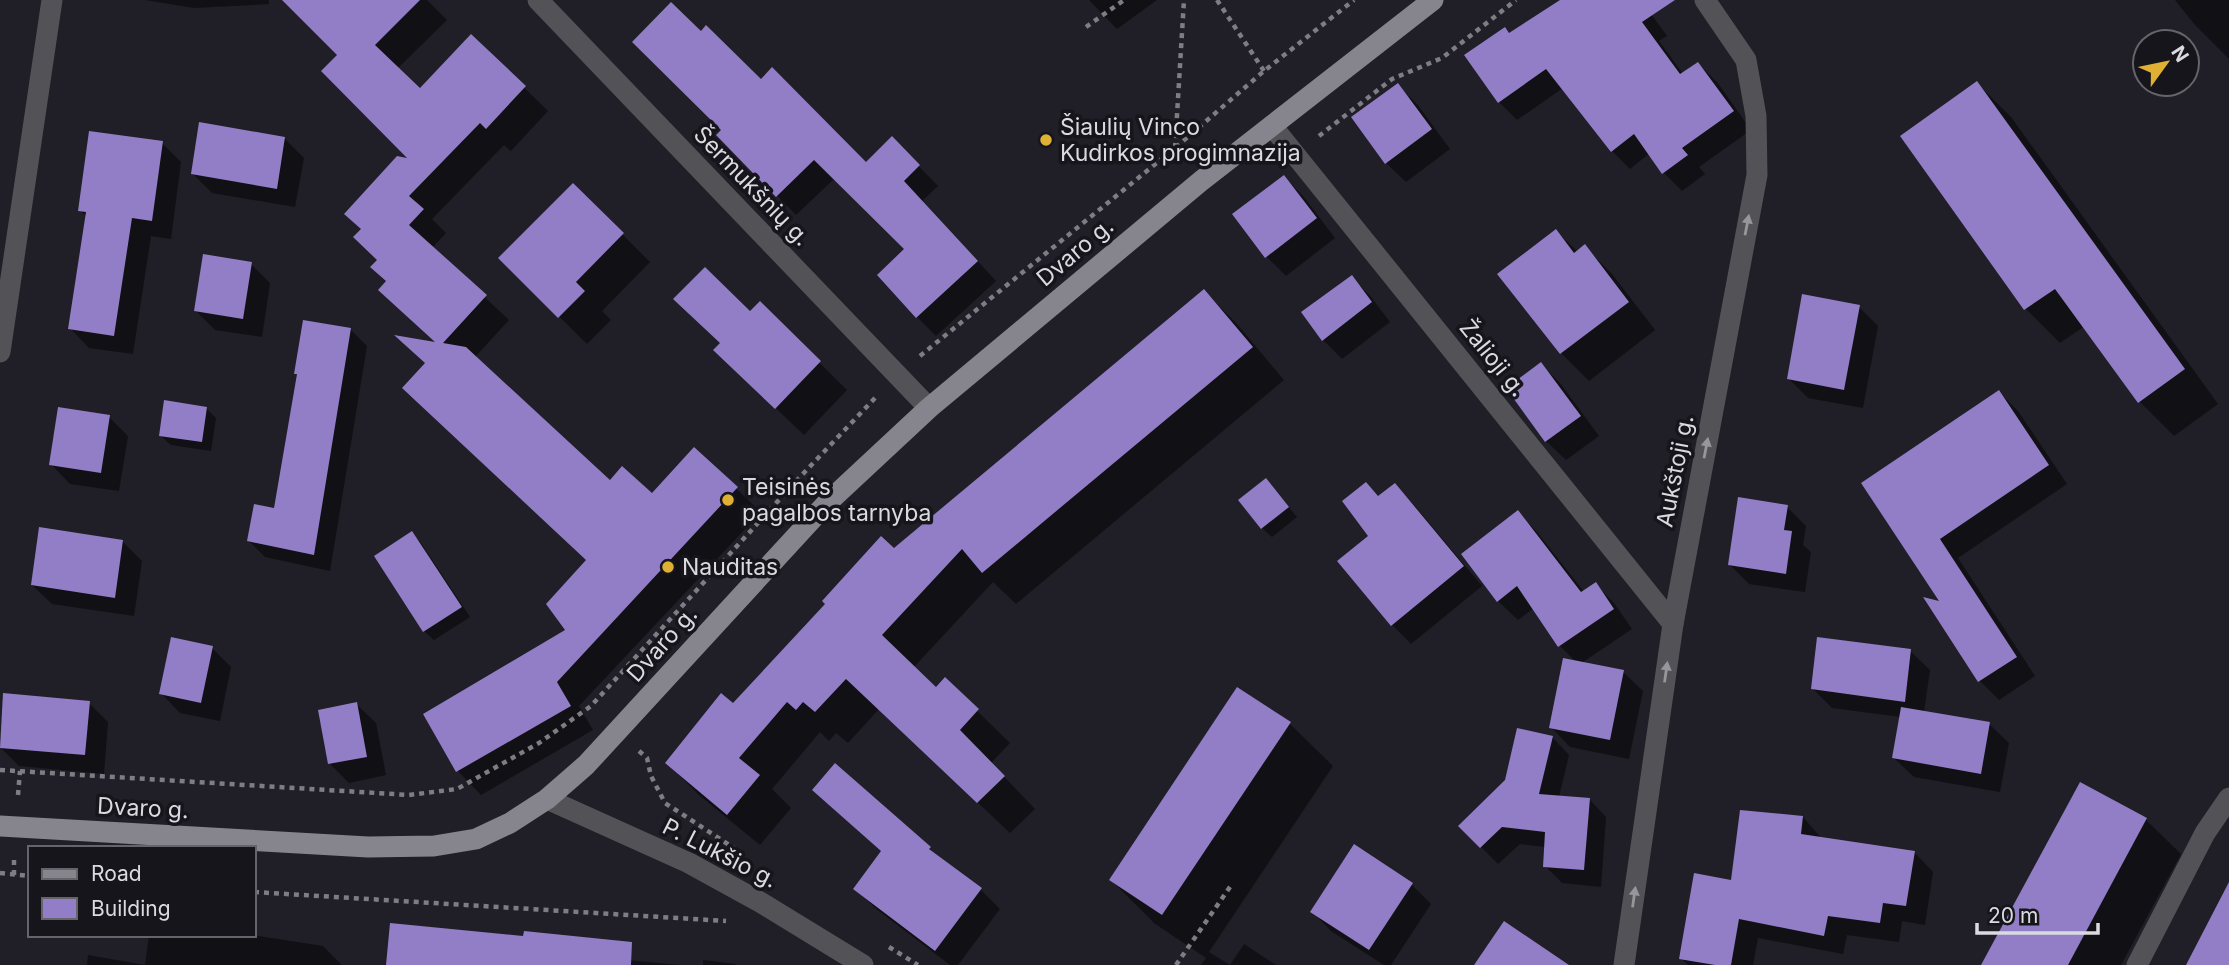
<svg xmlns="http://www.w3.org/2000/svg" width="2229" height="965" viewBox="0 0 2229 965" font-family="Inter,sans-serif">
<style>
.shadow{fill:#0007}
.building{fill:#927dc7}
.lines{fill:none;stroke-linecap:round;stroke-linejoin:round}
.path{stroke:#7e7d84;stroke-width:4.5;stroke-dasharray:5 5;stroke-linecap:butt}
.minor{stroke:#535256;stroke-width:21}
.major{stroke:#86848d;stroke-width:21}
.oneway{fill:#97969b}
.poi-dot{fill:#e0b034;stroke:#16151c;stroke-width:2.5}
.labels{text-anchor:middle;dominant-baseline:central;stroke-width:7;stroke-linejoin:round;paint-order:stroke}
.poi-label{font-size:23px;fill:#dbdae0;stroke:#16151c;text-anchor:start}
.street-label{font-size:23px;fill:#dbdae0;stroke:#16151c}
</style>
<rect width="100%" height="100%" fill="#201e26"/>
<g class="shadow">
<path d="M145 0H269V4L194 8Z"/>
<path d="M285 0H427L447 20 397 69 420 91 471 36 548 111 511 151 504 145 432 219 446 233 432 248 509 320 475 357 610 482 652 496 694 449 761 512 579 706 593 730 481 795 458 771 425 715 568 631 588 561 426 364 399 338 438 344 379 261 412 160 339 55Z"/>
<path d="M1089 0H1157L1117 29Z"/>
<path d="M1563 0H1641L1667 36 1659 41 1683 74 1698 64 1717 82 1751 130 1699 167 1705 174 1682 191 1663 172 1650 153 1630 169 1612 151 1563 88 1517 120 1499 102 1510 35Z"/>
<path d="M2175 0H2229V59L2195 25Z"/>
<path d="M701 33 866 165 892 139 938 186 922 201 996 281 936 336 917 317 907 249 835 178 796 215 718 135 723 130Z"/>
<path d="M1977 83 2011 117 2218 404 2174 436 2140 402 2085 326 2060 343 2026 309 1903 136Z"/>
<path d="M1397 85 1417 104 1450 149 1406 182 1386 163Z"/>
<path d="M284 138 304 158 295 207 212 193 192 173Z"/>
<path d="M162 143 181 162 171 239 151 236 133 354 89 348 70 328 87 217 80 210Z"/>
<path d="M1284 177 1303 196 1335 238 1286 276 1267 257Z"/>
<path d="M573 185 650 262 602 311 611 320 587 344 500 258Z"/>
<path d="M1556 231 1578 252 1585 247 1612 274 1655 330 1589 381 1561 353Z"/>
<path d="M251 264 270 283 262 337 215 330 196 311Z"/>
<path d="M1352 277 1371 297 1390 322 1342 359 1323 340 1303 313Z"/>
<path d="M1204 291 1236 323 1284 380 1016 604 993 582 913 668 936 690 945 680 1010 743 991 763 1035 809 1010 833 879 709 848 743 836 733 829 741 820 732 772 789 791 808 760 845 699 795 667 763 733 706 894 550Z"/>
<path d="M760 304 847 390 804 435 743 377 750 314Z"/>
<path d="M1859 307 1878 326 1863 408 1808 398 1788 378Z"/>
<path d="M350 329 367 346 330 571 265 557 249 541 275 510 299 376 296 373Z"/>
<path d="M1541 364 1560 383 1599 436 1566 460 1546 441 1508 388Z"/>
<path d="M1999 392 2018 411 2067 484 1958 558 2035 676 1999 700 1980 681 1943 603 1864 483Z"/>
<path d="M206 408 216 418 211 451 171 445 161 436Z"/>
<path d="M109 417 128 436 119 491 70 484 51 464Z"/>
<path d="M1266 480 1297 517 1272 537 1262 528Z"/>
<path d="M1395 486 1414 505 1482 586 1411 644 1392 625 1340 562 1371 536 1379 498Z"/>
<path d="M1787 507 1806 526 1803 545 1811 552 1805 592 1749 584 1729 564Z"/>
<path d="M1518 512 1537 532 1584 592 1595 584 1614 603 1632 629 1580 664 1623 672 1643 691 1629 759 1570 747 1551 727 1577 663 1559 645 1534 608 1518 620 1498 601Z"/>
<path d="M412 533 421 543 470 617 434 640 424 631Z"/>
<path d="M123 542 142 561 134 616 52 604 32 585Z"/>
<path d="M212 648 231 667 220 721 180 713 161 693Z"/>
<path d="M1910 651 1930 670 1924 712 1989 724 2009 743 2000 792 1914 777 1894 758 1901 717 1832 708 1813 689Z"/>
<path d="M4 695 89 703 108 722 104 774 19 766 0 747Z"/>
<path d="M356 704 376 723 386 775 349 783 330 764Z"/>
<path d="M1289 723 1333 766 1209 952 1230 965H1201L1206 958 1154 923 1111 880Z"/>
<path d="M1552 737 1569 755 1559 797 1589 799 1606 817 1601 887 1562 883 1545 866 1546 847 1520 844 1498 864 1460 826Z"/>
<path d="M835 766 943 861 981 890 1000 909 958 965H950L875 908 855 888 883 852 834 809Z"/>
<path d="M2080 784 2146 820 2181 854 2121 965H1983Z"/>
<path d="M1803 817 1822 839 1914 852 1933 872 1925 925 1902 921 1899 942 1847 935 1843 954 1758 938 1753 965H1688L1681 958 1732 882Z"/>
<path d="M1412 885 1431 904 1391 965H1384L1331 931 1312 911Z"/>
<path d="M149 935H253L323 946 342 965H87L88 955 145 965Z"/>
<path d="M1244 944 1276 965H1230Z"/>
<path d="M627 960 679 965H388Z"/>
<path d="M703 960 735 964 737 965H703Z"/>
</g>
<g class="building">
<path d="M282 0H420L375 45 420 88 471 34 526 86 486 129 480 123 409 196 424 209 409 225 487 295 443 343 466 347 610 480 622 466 652 493 694 447 738 487 557 682 571 706 456 772 423 714 565 630 546 604 586 560 402 388 425 363 394 335 435 342 378 290 386 281 370 267 377 260 353 237 361 229 344 214 397 156 407 158 321 71 337 55Z"/>
<path d="M1560 0H1675L1642 22 1680 74 1698 62 1734 111 1682 148 1688 155 1662 174 1634 134 1611 152 1546 69 1498 103 1464 55 1505 27 1509 33Z"/>
<path d="M671 2 701 31 706 25 761 79 772 67 866 162 892 136 920 165 904 181 978 261 916 318 877 275 904 249 814 160 776 197 716 135 721 130 632 42Z"/>
<path d="M1977 81 2185 369 2138 403 2055 289 2024 310 1900 136Z"/>
<path d="M1398 83 1432 129 1385 164 1351 117Z"/>
<path d="M199 122 285 137 277 189 191 174Z"/>
<path d="M89 131 163 141 152 221 132 218 114 336 68 329 86 212 78 211Z"/>
<path d="M1284 175 1317 218 1265 258 1232 214Z"/>
<path d="M573 183 624 233 576 282 585 291 558 318 498 258Z"/>
<path d="M1556 229 1574 253 1585 244 1629 302 1560 354 1497 274Z"/>
<path d="M203 254 252 262 243 319 194 311Z"/>
<path d="M705 267 750 311 760 301 821 361 775 409 713 350 720 343 673 299Z"/>
<path d="M1352 275 1372 302 1322 341 1301 312Z"/>
<path d="M1204 289 1253 347 982 573 962 549 882 635 936 687 945 677 979 709 960 730 1005 776 977 803 846 679 815 712 803 702 796 710 787 702 739 758 760 775 727 815 665 763 721 693 733 703 825 604 822 601 881 536 894 548Z"/>
<path d="M1802 294 1860 305 1844 390 1787 379Z"/>
<path d="M303 320 351 328 314 555 247 541 254 504 274 508 297 374H294Z"/>
<path d="M1541 362 1581 416 1545 442 1506 388Z"/>
<path d="M1999 390 2049 465 1940 539 2017 657 1978 682 1923 597 1939 601 1861 483Z"/>
<path d="M164 400 207 407 202 442 159 436Z"/>
<path d="M58 407 110 415 101 473 49 465Z"/>
<path d="M1266 478 1289 507 1261 529 1238 500Z"/>
<path d="M1366 482 1378 496 1395 483 1464 566 1391 626 1337 561 1368 536 1342 501Z"/>
<path d="M1738 497 1788 505 1784 530 1792 531 1786 574 1728 565Z"/>
<path d="M1518 510 1581 592 1596 582 1614 609 1558 647 1517 586 1497 602 1461 554Z"/>
<path d="M39 527 123 540 115 598 31 585Z"/>
<path d="M412 531 462 607 423 632 374 556Z"/>
<path d="M171 637 213 646 201 703 159 694Z"/>
<path d="M1817 637 1911 649 1905 702 1811 689Z"/>
<path d="M1563 658 1624 670 1610 740 1549 728Z"/>
<path d="M1237 687 1291 722 1162 915 1109 880Z"/>
<path d="M3 693 90 701 85 755 0 748Z"/>
<path d="M357 702 367 757 328 764 318 710Z"/>
<path d="M1901 707 1990 722 1981 774 1892 758Z"/>
<path d="M1517 728 1553 736 1539 794 1590 798 1584 870 1543 867 1545 832 1502 827 1480 848 1458 826 1505 780Z"/>
<path d="M835 763 931 847 929 849 982 888 935 951 853 889 881 851 812 790Z"/>
<path d="M2080 782 2147 818 2068 965H1981Z"/>
<path d="M1740 810 1803 816 1801 834 1915 851 1906 906 1883 903 1880 923 1828 916 1824 936 1739 919 1731 965H1715L1679 959 1694 873 1731 880Z"/>
<path d="M1354 844 1413 883 1369 950 1310 912Z"/>
<path d="M2229 882V965H2186Z"/>
<path d="M1504 921 1569 965H1474Z"/>
<path d="M390 923 523 936 524 931 632 942 631 965H386Z"/>
</g>
<g class="lines">
<g class="path">
<path d="M1217 0 1264 71"/>
<path d="M1086 27 1124 0"/>
<path d="M1319 136 1392 79 1442 58 1516 0"/>
<path d="M1175 148 1184 0"/>
<path d="M920 356 1175 148 1264 71 1354 0"/>
<path d="M639 751 647 758 651 776 665 803 740 852"/>
<path d="M0 770 409 795 457 789 539 743 591 706 799 478 875 398"/>
<path d="M18 795 20 771"/>
<path d="M0 873 30 876"/>
<path d="M14 875V856"/>
<path d="M254 892 726 921"/>
<path d="M889 947 918 965"/>
<path d="M1176 965 1232 884"/>
</g>
<g class="minor">
<path d="M538 0 929 408"/>
<path d="M1272 126 1673 624"/>
<path d="M0 352 52 0"/>
<path d="M547 799 689 863 760 902 863 965"/>
<path d="M1624 965 1673 624 1757 175 1756 116 1746 60 1705 0"/>
<path d="M2137 965 2205 833 2229 798"/>
</g>
<path class="major" d="M0 826 368 847 434 846 476 839 510 823 547 799 586 765 826 504 929 408 1201 181 1433 0"/>
</g>
<defs><path id="oneway-solid" d="M-6-.8H1V-3.2L6.5 0L1 3.2V.8H-6Z" transform="scale(1.75)"/></defs>
<g class="oneway">
<use href="#oneway-solid" transform="translate(1747 225) rotate(-79)"/>
<use href="#oneway-solid" transform="translate(1706 448) rotate(-79)"/>
<use href="#oneway-solid" transform="translate(1666 672) rotate(-82)"/>
<use href="#oneway-solid" transform="translate(1634 897) rotate(-82)"/>
</g>
<g class="poi-dot">
<circle cx="1046" cy="140" r="7"/>
<circle cx="728" cy="500" r="7"/>
<circle cx="668" cy="567" r="7"/>
</g>
<g class="labels">
<g class="poi-label">
<text x="1060" y="127">Šiaulių Vinco<tspan x="1060" dy="26">Kudirkos progimnazija</tspan></text>
<text x="742" y="487">Teisinės<tspan x="742" dy="26">pagalbos tarnyba</tspan></text>
<text x="682" y="567">Nauditas</text>
</g>
<g class="street-label">
<text transform="translate(752 186) rotate(46)">Šermukšnių g.</text>
<text transform="translate(1075 252) rotate(-40)">Dvaro g.</text>
<text transform="translate(1493 358) rotate(51)">Žalioji g.</text>
<text transform="translate(1675 471) rotate(-79)">Aukštoji g.</text>
<text transform="translate(662 644) rotate(-48)">Dvaro g.</text>
<text transform="translate(143 808) rotate(3)">Dvaro g.</text>
<text transform="translate(720 853) rotate(27)">P. Lukšio g.</text>
</g>
</g>
<rect x="28" y="846" width="228" height="91" fill="#16151c" stroke="#65646a" stroke-width="2"/>
<rect x="42" y="869" width="35" height="10" fill="#86848d" stroke="#65646a" stroke-width="2"/>
<text x="91" y="881" font-size="21" fill="#dbdae0">Road</text>
<rect x="42" y="898" width="35" height="21" fill="#927dc7" stroke="#65646a" stroke-width="2"/>
<text x="91" y="916" font-size="21" fill="#dbdae0">Building</text>
<g transform="translate(2166 63) rotate(57)"><circle r="33" fill="#16151c" stroke="#65646a" stroke-width="2"/>
<path d="M0-5L12 26L0 18L-12 26Z" fill="#e0b034"/>
<text y="-10" font-size="19" font-weight="bold" text-anchor="middle" fill="#dbdae0">N</text>
</g>
<path d="M1977 923v10h121v-10" fill="none" stroke="#dbdae0" stroke-width="3.5"/>
<text x="1988" y="923" font-size="21" fill="#dbdae0" stroke="#16151c" stroke-width="5" paint-order="stroke">20 m</text>
</svg>
